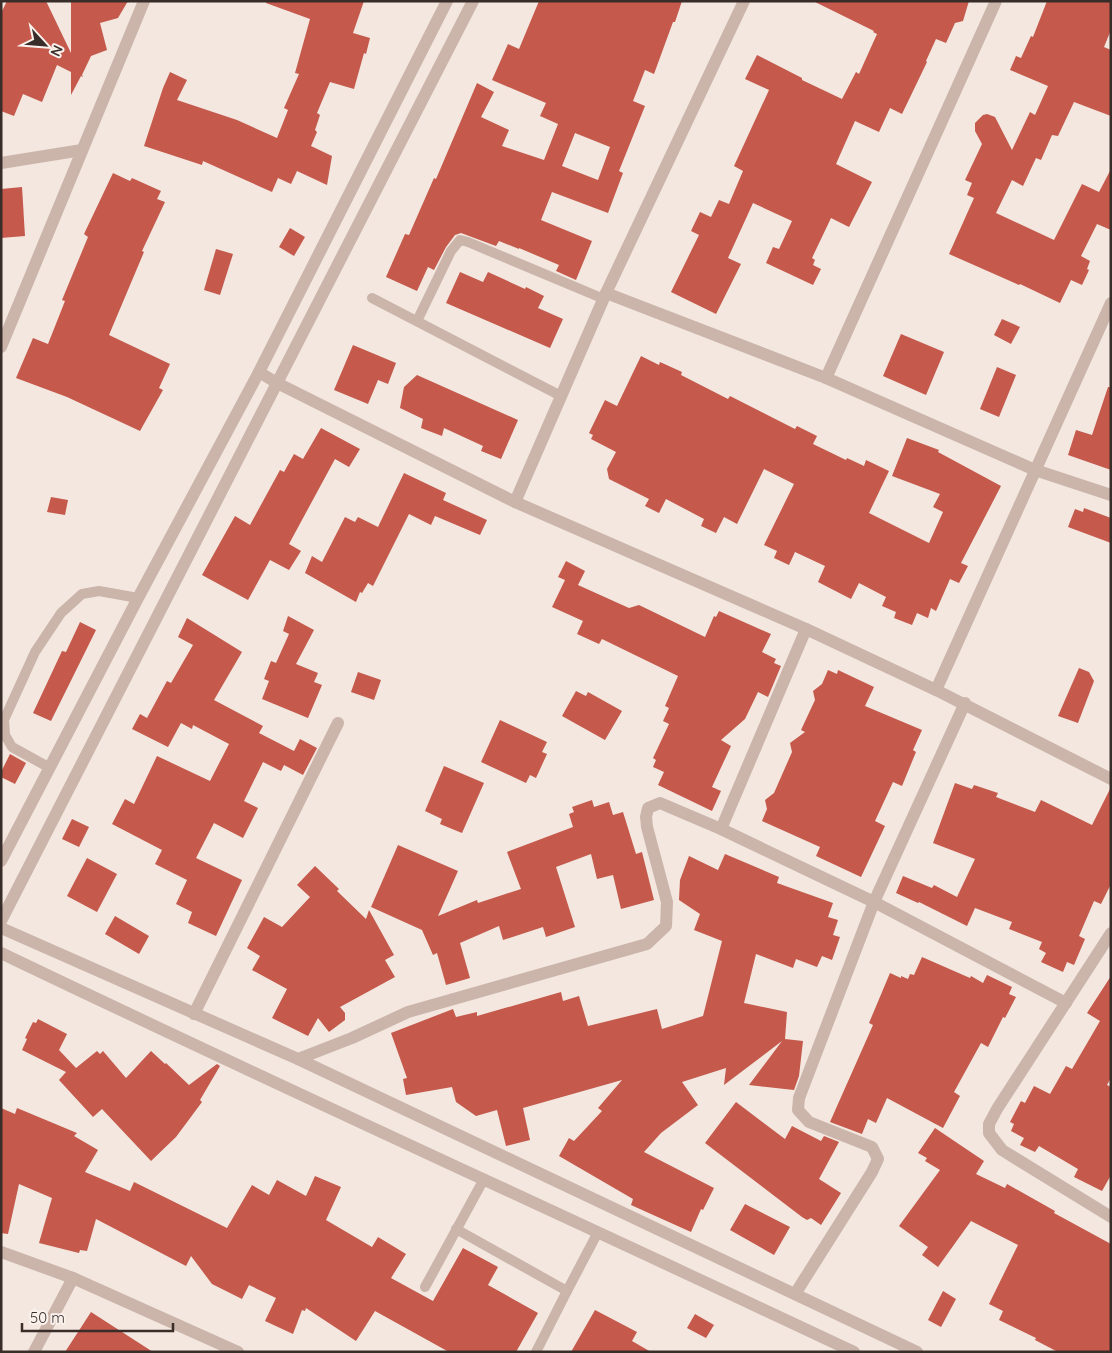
<svg xmlns="http://www.w3.org/2000/svg" width="1112" height="1353" viewBox="0 0 1112 1353" font-family="Quicksand,sans-serif">
<style>
.building{fill:#c4594c;fill-rule:evenodd}
.lines{fill:none;stroke-linecap:round;stroke-linejoin:round}
.lane{stroke:#cbb5ab;stroke-width:10}
.street{stroke:#cbb5ab;stroke-width:12}
</style>
<rect width="100%" height="100%" fill="#f3e7df"/>
<g class="building">
<path d="M7 1H46L71 53V1H128L118 18 100 23 107 50 91 56 82 75 83 77 81 76 71 95V72L57 65 42 102 23 94 14 116 1 111V13Z"/>
<path d="M266 1H364L353 33 370 38 366 54 364 53 354 89 330 82 317 113 320 115 315 130 317 132 311 146 332 156 327 185 297 171 291 184 278 178 272 192 203 161 202 165 144 146 163 88 170 72 187 80 177 100 237 120 277 138 288 110 284 108 299 74 295 73 310 19 266 3Z"/>
<path d="M539 1H682L675 22H673L654 74 645 70 633 101 645 106 619 171 623 173 608 213 552 192 541 220 592 241 576 280 556 271 559 265 519 248V249L499 241 496 246 461 233 455 235 446 247 434 270 428 267 417 291 386 277 405 234 409 235 434 178 436 179 477 83 494 92 481 117 509 130 502 146 544 160 558 124 540 116 546 103 492 80 508 44 519 49ZM575 133 610 147 598 180 562 166Z"/>
<path d="M813 1H969L963 21 955 23 946 43 936 39 926 61 927 62 902 114 890 108 879 132 855 121 836 164 872 182 849 227 831 218 812 258 815 260 813 265 821 269 813 285 766 263 773 247 779 249 792 221 753 203 728 258 741 264 716 314 671 292 699 235 691 231 700 212 711 217 719 200 729 204 743 171 734 166 769 90 745 79 757 55 802 78V80L842 99 856 72 859 74 877 34 873 32 874 31Z"/>
<path d="M1047 1H1111V30L1104 47 1111 50V116L1074 102 1058 136 1052 135 1041 160 1036 158 1023 186 1012 180 996 213 1054 240 1082 184 1099 192 1111 169V230L1097 224 1081 256 1090 261 1087 269 1089 270 1082 285 1071 280 1060 303 1020 284 1019 285 949 254 974 198 967 195 972 183 965 180 982 144 975 131V123L983 115 987 114 995 117 1012 150 1030 112 1035 115 1048 86 1010 70 1016 56 1021 58 1031 36 1033 37Z"/>
<path d="M113 173 130 181 132 178 161 191 157 199 165 202 142 251 144 252 109 335 170 364 159 388 163 390 140 431 67 397 16 378 33 338 48 344 65 301 62 300 88 237 84 234Z"/>
<path d="M22 187 25 236 1 238V189Z"/>
<path d="M290 228 305 237 294 256 279 247Z"/>
<path d="M216 249 233 254 220 295 204 290Z"/>
<path d="M460 272 483 282 488 272 525 289 526 287 544 296 538 308 563 319 550 348 446 303Z"/>
<path d="M1002 319 1020 327 1011 344 994 335Z"/>
<path d="M901 334 944 352 926 395 883 376Z"/>
<path d="M353 345 396 363 388 384 378 380 368 404 334 390Z"/>
<path d="M641 356 659 365 660 362 682 372 681 375 728 399 730 396 795 429 797 426 817 436 813 444 846 460 847 458 864 466 866 460 889 471 869 513 929 543 943 512 933 507 940 494 892 476 907 438 939 450 938 452 1001 486 961 563 968 566 959 583 950 579 936 611 931 608 928 618 917 613 912 625 894 618 896 612 882 606 886 597 859 583 851 599 818 582 825 566 795 552 789 565 774 558 777 551 764 545 794 484 764 469 737 524 724 517 716 533 701 526 704 519 666 499 659 513 645 506 649 499 609 479 607 469 616 452 591 439 593 435 589 433 605 400 617 406Z"/>
<path d="M997 367 1016 375 999 417 980 409Z"/>
<path d="M417 375 518 420 501 459 481 451 483 446 444 428 442 436 421 428 423 419 400 408 404 387Z"/>
<path d="M1108 387H1111V470L1068 455 1076 430 1092 435Z"/>
<path d="M321 428 360 449 349 467 335 459 289 544 301 551 289 570 270 560 248 600 202 575 235 516 250 525 280 470 284 472 294 454 303 459Z"/>
<path d="M404 473 446 493 443 500 487 520 480 535 435 516 431 525 409 514 373 586 368 583 362 593 360 592 356 602 305 573 312 556 322 562 345 517 355 522 358 517 378 527Z"/>
<path d="M51 497 68 500 65 515 47 512Z"/>
<path d="M1084 508 1111 518V543L1068 527 1075 509 1083 512Z"/>
<path d="M566 561 585 571 578 585 629 608 639 605 705 637 714 616 716 617 719 611 771 634 762 652 776 659 774 663 781 666 768 697 758 692 745 719 721 740 731 746 712 787 721 791 712 811 658 785 664 772 653 767 656 760 653 758 669 724 663 721 669 708 665 706 678 676 602 639 599 644 577 634 583 621 552 607 565 580 558 577Z"/>
<path d="M288 616 314 630 296 664 318 673 314 682 322 685 308 718 262 699 269 681 264 679 271 661 276 663 289 634 283 631Z"/>
<path d="M187 618 242 652 214 700 263 726 259 733 294 751 300 739 317 748 303 775 284 765 281 771 263 762 244 801 258 808 243 838 214 823 196 858 242 880 216 936 188 923 192 912 176 904 187 880 155 864 162 850 112 824 125 799 134 804 157 756 210 781 229 744 193 725 192 729 181 723 168 747 132 729 140 714 147 718 167 681 171 683 193 645 178 637Z"/>
<path d="M80 622 96 630 51 721 33 713 62 651 66 652Z"/>
<path d="M1079 668 1089 672 1094 681 1078 723 1058 716Z"/>
<path d="M828 670 837 674 838 670 874 687 865 706 922 730 913 750 916 752 902 786 893 782 875 821 885 826 861 877 816 856 820 847 762 821 767 809 765 800 774 793 792 752 790 743 805 732 801 730 815 700 813 691 822 684Z"/>
<path d="M358 672 381 680 374 700 351 692Z"/>
<path d="M576 691 586 696 588 692 622 711 605 740 562 716Z"/>
<path d="M500 720 547 742 542 752 547 754 536 778 530 775 526 783 481 762Z"/>
<path d="M10 754 26 763 15 784 1 777V772Z"/>
<path d="M444 766 484 783 462 833 440 824 442 819 425 811Z"/>
<path d="M955 783 972 789 974 785 998 793 996 797 1035 812 1041 800 1092 825 1111 787V884L1101 904 1094 901 1079 936 1085 939 1074 965 1067 962 1063 972 1041 962 1046 953 1039 949 1042 942 1009 929 1012 922 975 908 967 926 919 902 918 903 896 893 903 876 932 888 934 885 957 897 975 859 933 843Z"/>
<path d="M592 800 594 807 609 802 613 815 623 812 636 854 642 852 654 900 621 909 613 875 597 879 591 854 556 867 575 927 546 937 543 927 503 940 499 926 460 943 470 978 446 985 437 953 433 955 422 930 371 907 398 845 458 871 438 916 477 900 478 903 521 889 507 852 573 827 569 814 574 812 572 807Z"/>
<path d="M72 819 89 827 79 847 62 839Z"/>
<path d="M725 854 779 877 777 883 833 903 828 917 838 920 833 935 840 937 832 960 822 956 817 967 796 959 793 968 756 954 744 1003 787 1012 785 1039 803 1041 799 1076 794 1090 749 1085 782 1041 724 1085 726 1068 682 1082 698 1105 661 1133 644 1152 714 1188 703 1210 701 1209 691 1232 631 1205 633 1199 559 1156 569 1138 574 1141 602 1111 598 1108 622 1080 523 1108 530 1140 506 1146 497 1110 476 1116 456 1102 452 1087 406 1095 403 1079 407 1078 391 1033 453 1009 456 1017 477 1012V1016L561 992 563 1001 579 996 588 1026 657 1009 662 1029 703 1016 722 941 694 930 700 914 679 900 680 880 689 856 718 870Z"/>
<path d="M87 858 117 874 97 912 67 896Z"/>
<path d="M315 866 339 889 337 891 366 919 369 910 394 955 385 960 395 977 340 1007 345 1013V1020L329 1032 318 1018 308 1036 272 1018 287 989 252 970 260 956 247 948 264 917 282 927 310 897 297 885Z"/>
<path d="M115 916 149 936 139 954 105 934Z"/>
<path d="M922 957 970 978 971 976 983 983 987 975 1012 987 1009 994 1016 997 1005 1018 1003 1017 988 1047 981 1043 954 1092 960 1096 943 1128 887 1098 876 1123 868 1119 862 1134 830 1122 873 1025 869 1023 890 973 901 978V976L908 979 910 974 914 975Z"/>
<path d="M1111 976V1078L1107 1085 1111 1087V1175L1102 1191 1074 1177 1078 1169 1039 1146 1035 1152 1020 1145 1024 1138 1011 1131 1014 1124 1010 1122 1021 1101 1025 1103 1034 1086 1050 1094 1066 1066 1072 1069 1100 1021 1087 1013Z"/>
<path d="M38 1019 67 1034 59 1050 76 1068 97 1051 100 1054 103 1051 126 1078 151 1051 165 1064 166 1063 189 1085 217 1064 220 1066 200 1100 202 1102 176 1137 151 1161 102 1109 93 1117 59 1080 66 1072 22 1050 27 1039 25 1038 33 1022 36 1023Z"/>
<path d="M736 1102 785 1139 792 1126 821 1141 824 1136 839 1142 819 1179 841 1193 821 1225 811 1218 807 1220 802 1217 705 1143Z"/>
<path d="M1 1108 15 1114 17 1108 77 1133 74 1136 98 1150 85 1172 130 1191 134 1182 227 1228 252 1185 269 1195 277 1180 306 1196 315 1176 341 1187 326 1220 372 1247 378 1237 406 1254 391 1278 433 1301 463 1248 498 1267 488 1285 538 1313 516 1352H449L375 1311 356 1341 306 1308 305 1311 302 1310 293 1334 265 1321 276 1298 249 1285 242 1299 212 1284 191 1256 186 1266 96 1219 87 1251 80 1250 79 1253 39 1243 52 1198 19 1184 8 1234 1 1233Z"/>
<path d="M935 1128 984 1161 976 1174 1005 1188 1007 1184 1055 1211 1054 1213 1111 1244V1352H1058L1035 1340 1036 1338 999 1320 1003 1311 989 1304 1018 1245 971 1221 938 1267 922 1255 928 1247 899 1226 940 1170 925 1161 927 1158 918 1153Z"/>
<path d="M745 1204 790 1227 774 1255 730 1230Z"/>
<path d="M943 1291 956 1299 941 1327 928 1320Z"/>
<path d="M595 1310 637 1332 632 1341 651 1352H571Z"/>
<path d="M91 1312 153 1352H65Z"/>
<path d="M695 1314 714 1325 706 1338 687 1328Z"/>
</g>
<g class="lines">
<g class="lane">
<path d="M372 298 561 396"/>
<path d="M417 321 451 251 460 240 468 242 604 299"/>
<path d="M50 768 12 747 5 735 4 720 35 652 61 613 82 594 99 591 138 598"/>
<path d="M456 1229 567 1291 536 1352"/>
<path d="M425 1287 484 1179"/>
<path d="M567 1291 598 1232"/>
</g>
<g class="street">
<path d="M1 163 82 150"/>
<path d="M606 293 826 378 1035 470 1111 495"/>
<path d="M1 347 144 1"/>
<path d="M259 372 277 383 515 502 806 629 936 690 1111 779"/>
<path d="M826 378 996 1"/>
<path d="M515 502 606 293 744 1"/>
<path d="M936 690 1111 303"/>
<path d="M721 829 806 629"/>
<path d="M1 861 138 598 259 372 447 1"/>
<path d="M1 921 473 1"/>
<path d="M1 928 298 1059 917 1352"/>
<path d="M1111 933 997 1109 989 1124V1133L1002 1150 1111 1217"/>
<path d="M1 953C284 1089 570 1218 854 1352"/>
<path d="M194 1014 338 723"/>
<path d="M298 1059 352 1038 408 1012 647 944 666 926 667 902 647 827 646 817 648 808 660 803 721 829 874 902 1066 1003"/>
<path d="M1 1252 73 1278 238 1352"/>
<path d="M795 1294 872 1172 878 1159 872 1147 809 1122 798 1110 799 1098 874 902 965 703"/>
<path d="M34 1352 73 1278"/>
</g>
</g>
<rect width="1112" height="1353" fill="none" stroke="#392d2a" stroke-width="5"/>
<g transform="translate(45 45) rotate(116)" stroke="#faf2ec" stroke-width="4" paint-order="stroke">
<path d="M0-4L9 19L0 12L-9 19Z" fill="#392d2a"/>
<text y="-8" font-size="14" font-weight="bold" text-anchor="middle" fill="#392d2a">N</text>
</g>
<path d="M22 1323v8h151v-8" fill="none" stroke="#392d2a" stroke-width="2.5"/>
<text x="30" y="1323" font-size="15" fill="#392d2a" stroke="#faf2ec" stroke-width="4" paint-order="stroke">50 m</text>
</svg>
